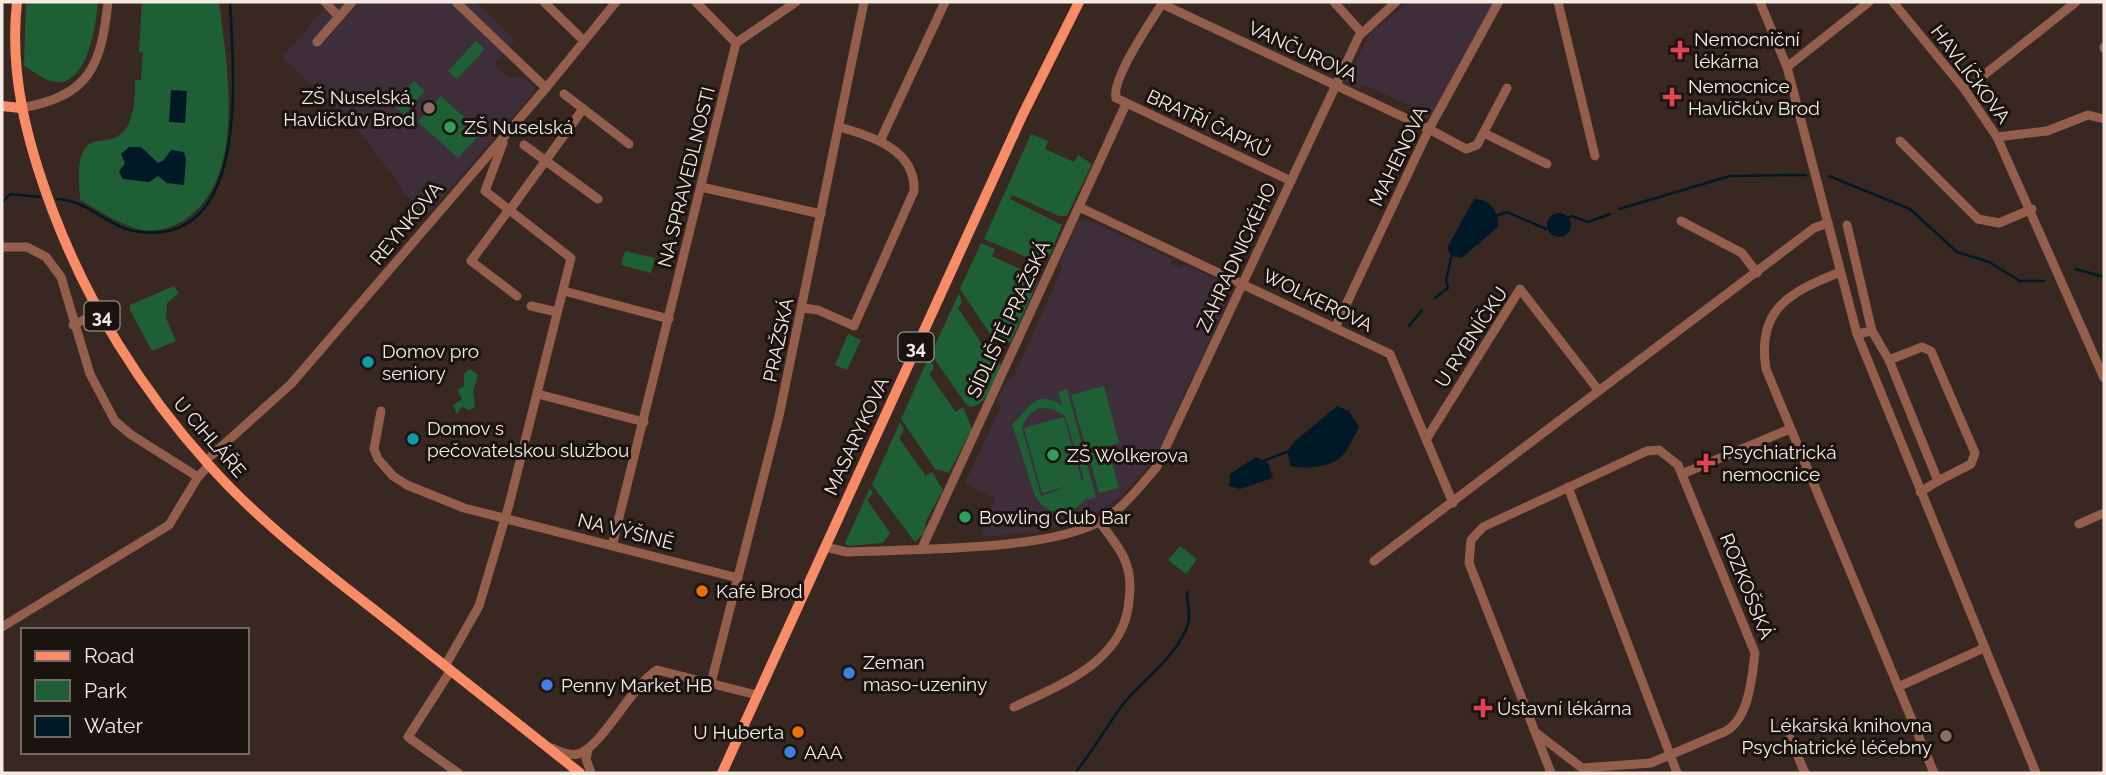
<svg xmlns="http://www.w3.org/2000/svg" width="2106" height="775" viewBox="0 0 2106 775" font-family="Raleway,sans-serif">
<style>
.education{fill:#3e2e3a}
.green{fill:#1e5f35;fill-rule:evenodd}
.water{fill:#001926}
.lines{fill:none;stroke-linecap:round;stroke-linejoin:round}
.stream{stroke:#001926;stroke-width:2.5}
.minor{stroke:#935e4c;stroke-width:9}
.major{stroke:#f88c66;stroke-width:10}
.health-dot{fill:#e0444e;stroke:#1a1310;stroke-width:2.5}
.education-dot{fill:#8d6e63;stroke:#1a1310;stroke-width:2.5}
.leisure-dot{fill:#2e9e5b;stroke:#1a1310;stroke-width:2.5}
.culture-dot{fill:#0f9aa8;stroke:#1a1310;stroke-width:2.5}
.food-dot{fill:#e8710a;stroke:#1a1310;stroke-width:2.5}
.shop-dot{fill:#3f7fe0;stroke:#1a1310;stroke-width:2.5}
.labels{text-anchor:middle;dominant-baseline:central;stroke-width:6;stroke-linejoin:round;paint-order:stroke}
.shield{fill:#1a1310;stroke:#b3aaa4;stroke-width:2}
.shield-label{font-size:18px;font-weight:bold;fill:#f5eae4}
.poi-label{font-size:19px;fill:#f5eae4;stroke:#1a1310;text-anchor:start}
.street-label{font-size:19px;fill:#f5eae4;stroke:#1a1310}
</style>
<rect width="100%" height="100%" fill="#392821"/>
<g class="education">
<path d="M330 2H475L515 40 494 64 509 77 525 78 533 85V94L429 212 420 213 353 122 282 58Z"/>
<path d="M1409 2H1494L1431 115 1425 119V113L1365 85 1359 89 1345 82 1370 33Z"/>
<path d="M1086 219 1172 259 1170 263 1175 266 1181 268 1183 264 1225 283 1229 287 1230 297 1153 461 1121 497 1096 515 1072 524 1035 532 985 537 981 531 996 499 965 483 1001 407 997 398 1007 381 1013 378 1062 269 1060 262 1078 222Z"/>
</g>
<g class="green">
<path d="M26 2H98C96 25 87 95 48 80 40 77 32 70 24 66Z"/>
<path d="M142 2H219C227 65 248 181 183 221 168 230 148 234 132 227 114 221 97 209 80 200 80 185 76 163 84 150 91 138 104 142 114 138 135 130 135 98 135 80H141L143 53 139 52Z"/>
<path d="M476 41 485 49 457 79 448 71Z"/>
<path d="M414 81 425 91 404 115 393 104Z"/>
<path d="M441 96 481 133 458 158 418 122Z"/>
<path d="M1031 134 1048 141 1045 149 1074 162 1078 155 1092 164 1067 216H1059L1012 195 1010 199 1062 225 1049 257 1040 263 984 239Z"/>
<path d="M981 243 995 249 992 256 1022 270 1025 263 1038 273V281L1011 341 1006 344 994 340 960 289Z"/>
<path d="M625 251 655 258 651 273 621 265Z"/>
<path d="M174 286 179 293 167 303 166 318 176 341 152 351 130 310V305Z"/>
<path d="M959 293 962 302 958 308 984 347 990 343 1001 365C994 379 988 406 970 407L965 403 931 354Z"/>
<path d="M848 334 861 340 847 370 835 365Z"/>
<path d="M929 357 934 368 929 374 956 412 963 407 972 429 949 473 935 469 901 419Z"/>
<path d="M470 369 478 375 473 392 475 407 469 410 462 407 457 414 453 405 462 399 457 390 464 386V374Z"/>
<path d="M1104 386 1119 443 1087 452 1071 395Z"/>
<path d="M1067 389 1096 497 1088 500 1087 497C1072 518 1048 518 1035 496L1012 424C1030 410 1033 388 1062 405L1058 392ZM1039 408 1053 409 1065 416 1084 480 1041 496 1022 428 1027 417Z"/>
<path d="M1064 417 1082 482 1042 493 1024 428Z"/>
<path d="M900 422 904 430 899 438 926 476 932 472 943 490 926 521 925 532 915 542 872 485Z"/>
<path d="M1108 448 1119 488 1099 493 1088 454Z"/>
<path d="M870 488 873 493 867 500 890 533 883 543 848 546 845 543Z"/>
<path d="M1180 546 1197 559 1186 574 1168 560Z"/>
</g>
<g class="water">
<path d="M171 90 187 91 185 123 169 122Z"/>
<path d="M129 147H141L158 163 164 160 171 150 184 152 186 159 184 185 167 183 158 176 149 182 123 179 119 172 125 163 121 154Z"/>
<path d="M1474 199C1489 198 1499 211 1498 227L1462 258 1451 256 1447 248Z"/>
<circle cx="1559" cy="225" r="12"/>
<path d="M1337 406 1349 411 1359 427C1354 436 1349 450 1341 457 1331 467 1304 470 1291 466L1287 452 1294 442Z"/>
<path d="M1256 457 1268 463 1273 478 1240 489 1229 486 1230 474Z"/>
</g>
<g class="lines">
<g class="stream">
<path d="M1829 176 1910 209 1957 252 1989 262 2020 281H2044"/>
<path d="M57 199C89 200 109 229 140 232 252 245 233 69 230 2"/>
<path d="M2 203 10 194 40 197"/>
<path d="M1619 209 1730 176 1806 175"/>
<path d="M1495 216 1507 212 1546 229"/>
<path d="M1568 218 1571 216 1588 222 1610 214"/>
<path d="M2076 269 2104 277"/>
<path d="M1435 298 1448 288 1446 280 1452 254"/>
<path d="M1409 326 1422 310"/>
<path d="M1263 461 1289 451"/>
<path d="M1075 773C1092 752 1105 729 1121 707 1141 680 1177 658 1188 624 1191 615 1187 601 1187 592"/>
</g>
<g class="minor">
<path d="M325 2 338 16"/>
<path d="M456 2 546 88"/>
<path d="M544 2 583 40"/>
<path d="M696 2 736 43"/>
<path d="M1163 2C1152 20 1111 79 1116 98L1291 181"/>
<path d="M1334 2 1361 32"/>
<path d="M1558 2 1595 156"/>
<path d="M1760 2 1787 67 1857 334 2036 773"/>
<path d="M1893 2 1965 90 1997 137 2104 378"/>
<path d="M1162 4 1429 129 1466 149 1477 145 1507 88"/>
<path d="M317 42 352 2"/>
<path d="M736 43 796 2"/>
<path d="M2104 47V48"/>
<path d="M1787 67 1869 2"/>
<path d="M1965 90 2076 2"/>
<path d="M564 94 629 144"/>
<path d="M21 108C90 96 101 66 108 2"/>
<path d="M1484 133 1547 164"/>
<path d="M1997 137 2047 131 2088 115 2104 119"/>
<path d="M880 141 945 2"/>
<path d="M1900 141 1978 219 1999 223 2032 209"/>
<path d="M524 145 598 199"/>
<path d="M701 187 821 214"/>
<path d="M1079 207 1390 354 1453 503"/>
<path d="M508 211 471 261 517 296"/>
<path d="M509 211 583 109"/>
<path d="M1681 221 1742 253 1757 273"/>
<path d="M1847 225 1872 331"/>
<path d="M2 247H27L46 257 61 277 90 374 115 421 130 434 198 477"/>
<path d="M1840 272C1791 292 1756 308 1766 369L1934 773"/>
<path d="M564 291 669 319"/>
<path d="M531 306 557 312"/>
<path d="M803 308 818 310 854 326 914 191C916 150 872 136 839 127"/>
<path d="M73 325 100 312"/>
<path d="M1335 328 1429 129 1498 3"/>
<path d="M1857 334 1872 331 1889 360 1938 481 1920 492"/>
<path d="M1889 360 1922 347 1931 351 1975 453 1971 464 1938 481"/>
<path d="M538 394 644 422"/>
<path d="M381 411 374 449 378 459 393 476 407 485 464 508 738 578"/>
<path d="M1427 438 1520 289 1599 391"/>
<path d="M211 456 291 384 546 88 616 2"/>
<path d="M1682 474 1790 429"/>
<path d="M1568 487 1677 773"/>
<path d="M2079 524 2104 513"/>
<path d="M612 546 736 43"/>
<path d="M825 547 847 552C913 549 1041 551 1097 523 1121 512 1139 487 1156 468L1359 36 1396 2"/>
<path d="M922 548 1126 104"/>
<path d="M1374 561 1814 228 1828 223"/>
<path d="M2 627 169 525 198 477 209 465"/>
<path d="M445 666 479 606 509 505 571 258 485 191 503 143"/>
<path d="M451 670 408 737 458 773"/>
<path d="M711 683 779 416 864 2"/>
<path d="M1898 687 1984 648"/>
<path d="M1014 707C1062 684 1125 661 1129 600 1131 586 1130 571 1124 558 1118 545 1108 534 1100 522"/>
<path d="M1535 732 1582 768 1651 763 1724 732C1749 720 1752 678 1755 653L1678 465 1659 450 1647 451 1483 527 1471 540 1469 563 1551 773"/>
<path d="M1790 738 1805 773"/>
<path d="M552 748C560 752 569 756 578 754 603 746 631 686 657 670L757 695"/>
<path d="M588 749 586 759 591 773"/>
</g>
<g class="major">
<path d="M17 2C9 74 27 142 52 209 87 303 142 391 209 465 259 521 318 566 377 612 445 666 512 719 580 773"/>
<path d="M2 106 21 108"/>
<path d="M722 773 1022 116 1079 2"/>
</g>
</g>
<g class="health-dot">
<path d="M1676.5 39.5h7v7h7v7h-7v7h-7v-7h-7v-7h7z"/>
<path d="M1668.5 86.5h7v7h7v7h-7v7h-7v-7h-7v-7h7z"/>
<path d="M1702.5 452.5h7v7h7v7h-7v7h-7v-7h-7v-7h7z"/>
<path d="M1479.5 697.5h7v7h7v7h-7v7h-7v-7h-7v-7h7z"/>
</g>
<g class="education-dot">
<circle cx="429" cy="108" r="7"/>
<circle cx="1946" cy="736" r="7"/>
</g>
<g class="leisure-dot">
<circle cx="450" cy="127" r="7"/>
<circle cx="1053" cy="455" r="7"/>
<circle cx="965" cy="517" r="7"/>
</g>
<g class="culture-dot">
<circle cx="368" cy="362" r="7"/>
<circle cx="413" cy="439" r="7"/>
</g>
<g class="food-dot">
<circle cx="702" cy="591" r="7"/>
<circle cx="798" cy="732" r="7"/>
</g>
<g class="shop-dot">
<circle cx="849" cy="673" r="7"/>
<circle cx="547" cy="685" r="7"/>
<circle cx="790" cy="752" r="7"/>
</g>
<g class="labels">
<g class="shield">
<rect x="84.5" y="301.5" width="35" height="29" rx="5"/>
<rect x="898.5" y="332.5" width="35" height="29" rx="5"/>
</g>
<g class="shield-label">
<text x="102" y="316">34</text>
<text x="916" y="347">34</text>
</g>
<g class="poi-label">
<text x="1694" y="39">Nemocniční<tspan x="1694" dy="22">lékárna</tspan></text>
<text x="1688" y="86">Nemocnice<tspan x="1688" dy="22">Havlíčkův Brod</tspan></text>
<text x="415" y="97" text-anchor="end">ZŠ Nuselská,<tspan x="415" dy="22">Havlíčkův Brod</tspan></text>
<text x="464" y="127">ZŠ Nuselská</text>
<text x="382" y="351">Domov pro<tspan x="382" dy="22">seniory</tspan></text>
<text x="427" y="428">Domov s<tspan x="427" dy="22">pečovatelskou službou</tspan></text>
<text x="1722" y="452">Psychiatrická<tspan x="1722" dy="22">nemocnice</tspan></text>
<text x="1067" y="455">ZŠ Wolkerova</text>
<text x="979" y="517">Bowling Club Bar</text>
<text x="716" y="591">Kafé Brod</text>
<text x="863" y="662">Zeman<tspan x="863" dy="22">maso-uzeniny</tspan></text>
<text x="561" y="685">Penny Market HB</text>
<text x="1497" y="708">Ústavní lékárna</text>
<text x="1932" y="725" text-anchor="end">Lékařská knihovna<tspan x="1932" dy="22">Psychiatrické léčebny</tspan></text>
<text x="784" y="732" text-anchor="end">U Huberta</text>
<text x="804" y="752">AAA</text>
</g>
<g class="street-label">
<text transform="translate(1303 51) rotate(25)">VANČUROVA</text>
<text transform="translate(1971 74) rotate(53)">HAVLÍČKOVA</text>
<text transform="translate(1209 123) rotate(25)">BRATŘÍ ČAPKŮ</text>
<text transform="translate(1398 156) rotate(-64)">MAHENOVA</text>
<text transform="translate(686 177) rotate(-76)">NA SPRAVEDLNOSTI</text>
<text transform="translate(406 223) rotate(-50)">REYNKOVA</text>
<text transform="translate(1236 257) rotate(-65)">ZAHRADNICKÉHO</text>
<text transform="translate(1318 300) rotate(26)">WOLKEROVA</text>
<text transform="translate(1008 319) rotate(-65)">SÍDLIŠTĚ PRAŽSKÁ</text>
<text transform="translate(1471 337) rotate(-57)">U RYBNÍČKU</text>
<text transform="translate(778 340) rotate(-78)">PRAŽSKÁ</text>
<text transform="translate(856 436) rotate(-65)">MASARYKOVA</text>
<text transform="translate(210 437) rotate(49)">U CIHLÁŘE</text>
<text transform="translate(626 531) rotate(14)">NA VÝŠINĚ</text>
<text transform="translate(1747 586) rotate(68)">ROZKOŠSKÁ</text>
</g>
</g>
<rect width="2106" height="775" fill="none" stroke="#f5eae4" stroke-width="7"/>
<rect x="21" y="628" width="228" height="126" fill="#1a1310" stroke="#726965" stroke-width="2"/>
<rect x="35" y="651" width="35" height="10" fill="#f88c66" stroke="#726965" stroke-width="2"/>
<text x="84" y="663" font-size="21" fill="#f5eae4">Road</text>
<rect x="35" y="680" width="35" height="21" fill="#1e5f35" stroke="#726965" stroke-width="2"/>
<text x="84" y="698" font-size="21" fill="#f5eae4">Park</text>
<rect x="35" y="716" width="35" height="21" fill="#001926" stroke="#726965" stroke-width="2"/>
<text x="84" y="733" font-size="21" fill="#f5eae4">Water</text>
</svg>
